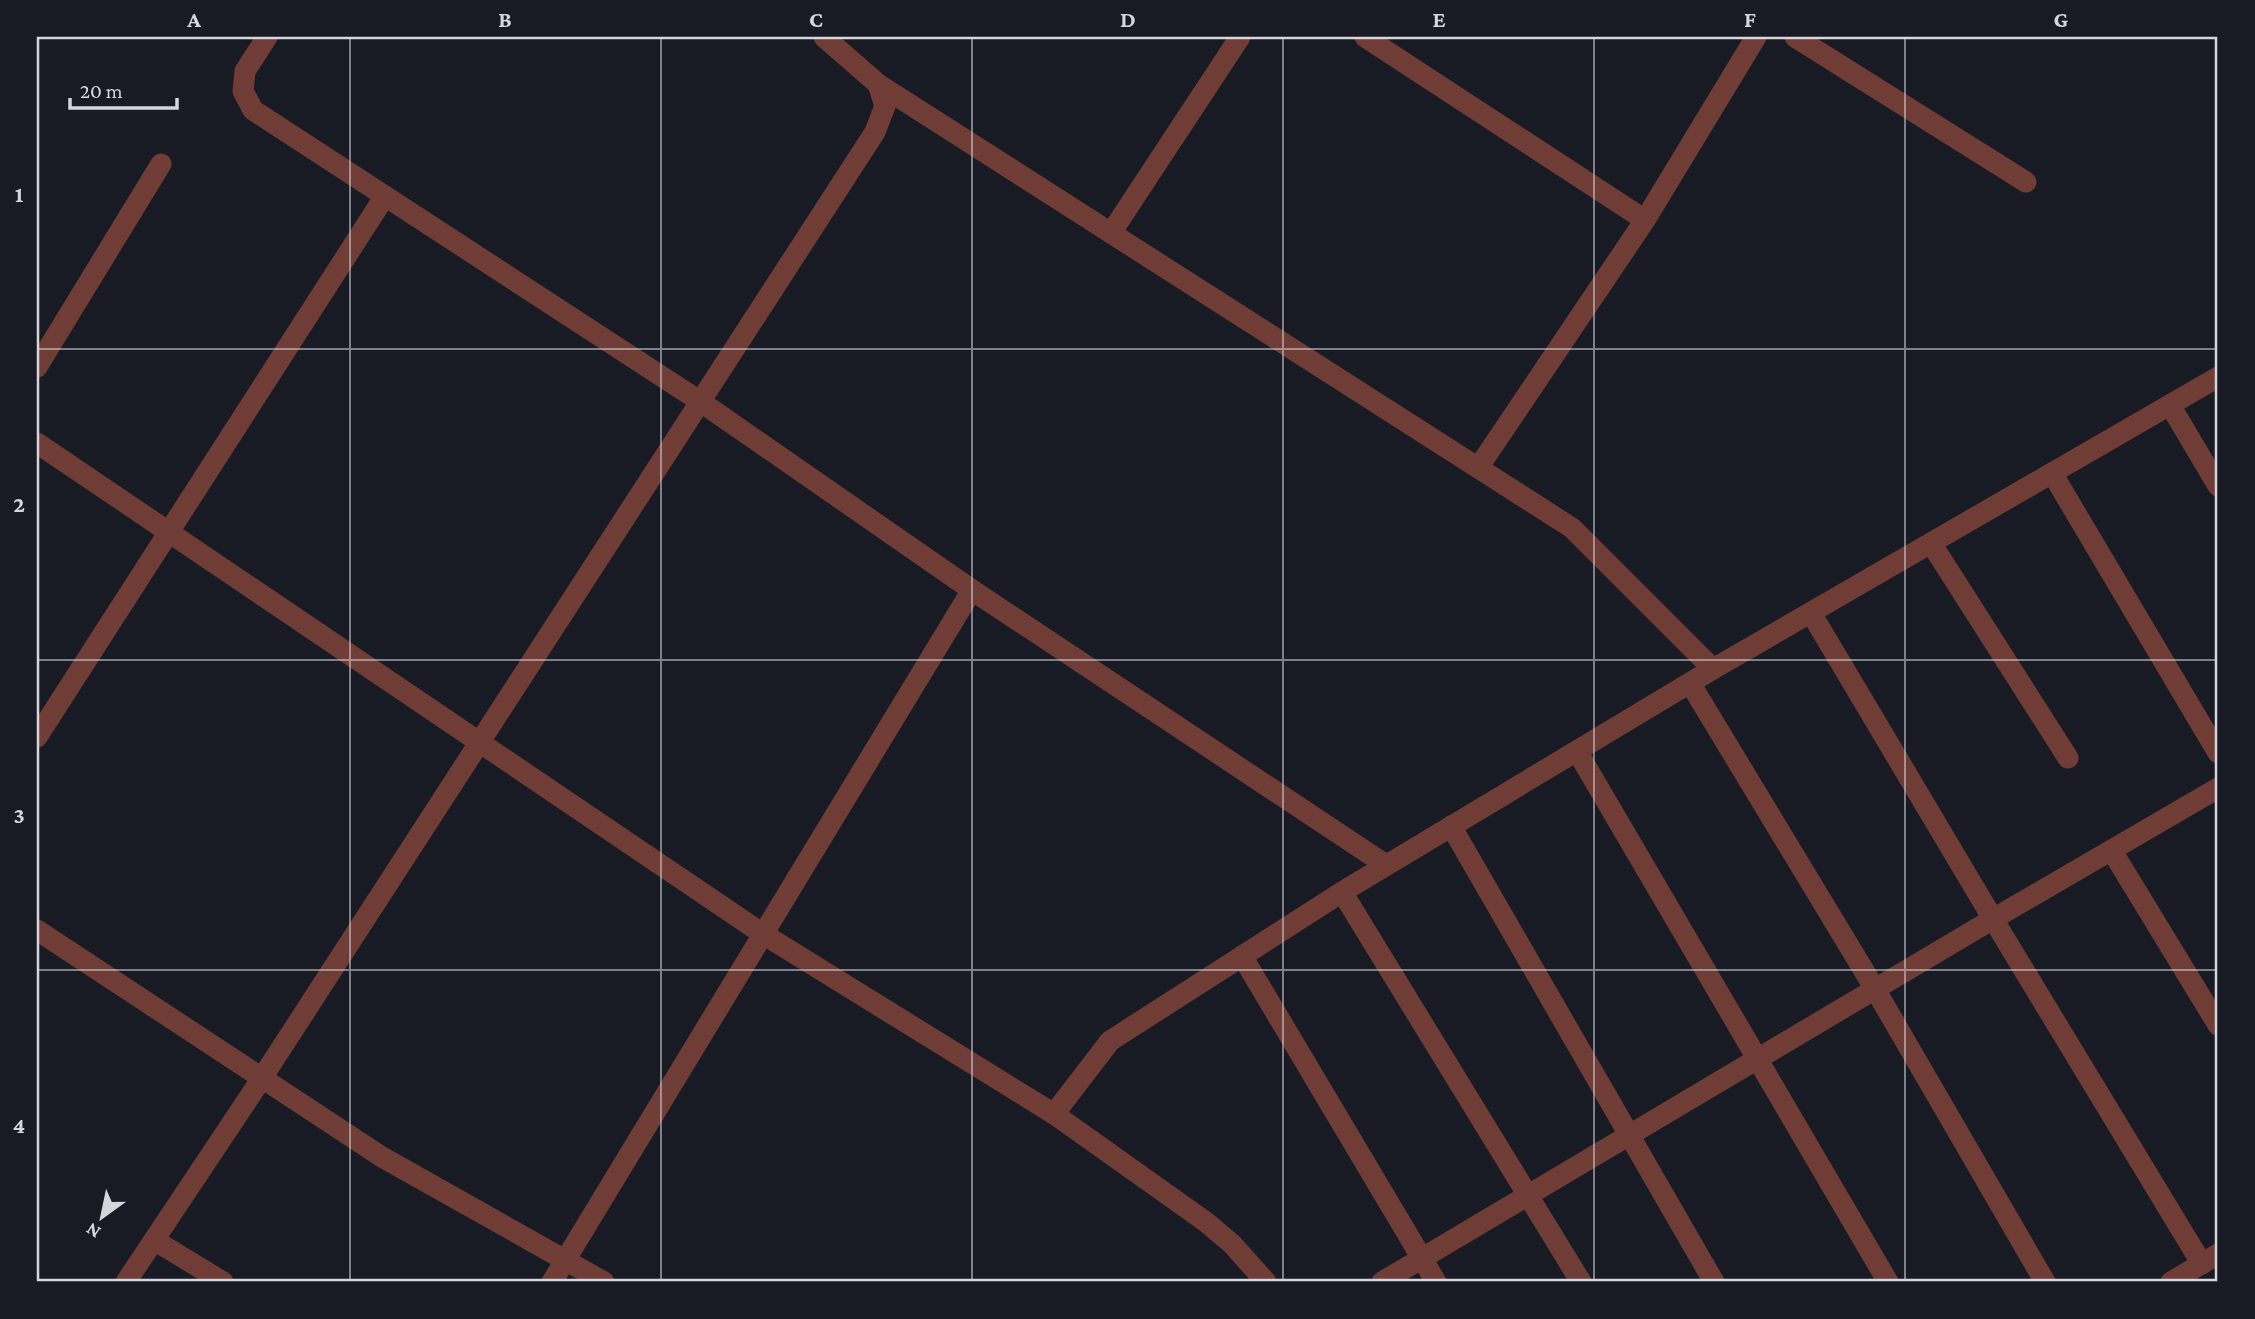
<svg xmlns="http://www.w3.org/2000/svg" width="2255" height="1319" viewBox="0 0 2255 1319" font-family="'Crimson Pro',serif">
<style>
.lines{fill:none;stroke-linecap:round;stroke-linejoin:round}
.minor{stroke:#6f3d36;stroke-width:21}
.grid{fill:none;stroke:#d4d6dc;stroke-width:2;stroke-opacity:0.55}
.neatline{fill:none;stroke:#d4d6dc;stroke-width:2.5}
.grid-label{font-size:23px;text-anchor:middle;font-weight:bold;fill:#d4d6dc}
</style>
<rect width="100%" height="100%" fill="#181b24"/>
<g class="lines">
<g class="minor">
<path d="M267 37 245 71 243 91 253 110 701 402 972 590 1386 865"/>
<path d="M824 37 878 84 1572 528 1713 669"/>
<path d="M1365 37 1645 220"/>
<path d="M1795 37 2026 182"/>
<path d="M1111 233 1240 37"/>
<path d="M37 367 161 164"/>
<path d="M2170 405 2218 486"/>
<path d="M37 443 763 934 1054 1114 1206 1222 1232 1244 1266 1282"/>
<path d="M1478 468 1645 220 1756 37"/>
<path d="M2052 473 2218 753"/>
<path d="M1931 543 2068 758"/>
<path d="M1811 613 1993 919 2202 1264"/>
<path d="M1690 683 1875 989 2045 1282"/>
<path d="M37 737 385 196"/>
<path d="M1577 751 1888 1282"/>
<path d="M1451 826 1714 1282"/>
<path d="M2112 851 2218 1025"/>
<path d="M1342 892 1581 1282"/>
<path d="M37 930 382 1157 604 1282"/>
<path d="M1242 956 1436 1282"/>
<path d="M1054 1114 1110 1041 1342 892 1713 669 2218 377"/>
<path d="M154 1240 223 1282"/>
<path d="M126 1282 262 1078 875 132 885 106 878 84"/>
<path d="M552 1282 972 590"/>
<path d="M1382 1282 1993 919 2218 788"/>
<path d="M2171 1282 2218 1254"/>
</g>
</g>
<path class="grid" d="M350 37V1282M661 37V1282M972 37V1282M1283 37V1282M1594 37V1282M1905 37V1282M37 349H2218M37 660H2218M37 970H2218"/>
<rect width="2255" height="1319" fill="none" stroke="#181b24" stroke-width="77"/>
<g transform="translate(102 1217) rotate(213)" stroke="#181b24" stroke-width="5" paint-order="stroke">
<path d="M0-5L12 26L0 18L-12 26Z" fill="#d4d6dc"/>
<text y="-10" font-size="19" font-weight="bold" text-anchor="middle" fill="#d4d6dc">N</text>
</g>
<path d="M70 98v10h107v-10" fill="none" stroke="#d4d6dc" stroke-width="3.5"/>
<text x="80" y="98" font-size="21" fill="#d4d6dc" stroke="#181b24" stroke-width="5" paint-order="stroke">20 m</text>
<rect x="38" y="38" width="2178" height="1242" class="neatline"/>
<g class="grid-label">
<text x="194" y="27">A</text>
<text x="505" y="27">B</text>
<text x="816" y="27">C</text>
<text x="1128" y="27">D</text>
<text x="1439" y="27">E</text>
<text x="1750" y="27">F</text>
<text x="2061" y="27">G</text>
<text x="19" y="202">1</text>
<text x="19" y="512">2</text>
<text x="19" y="823">3</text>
<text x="19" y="1133">4</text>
</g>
</svg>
